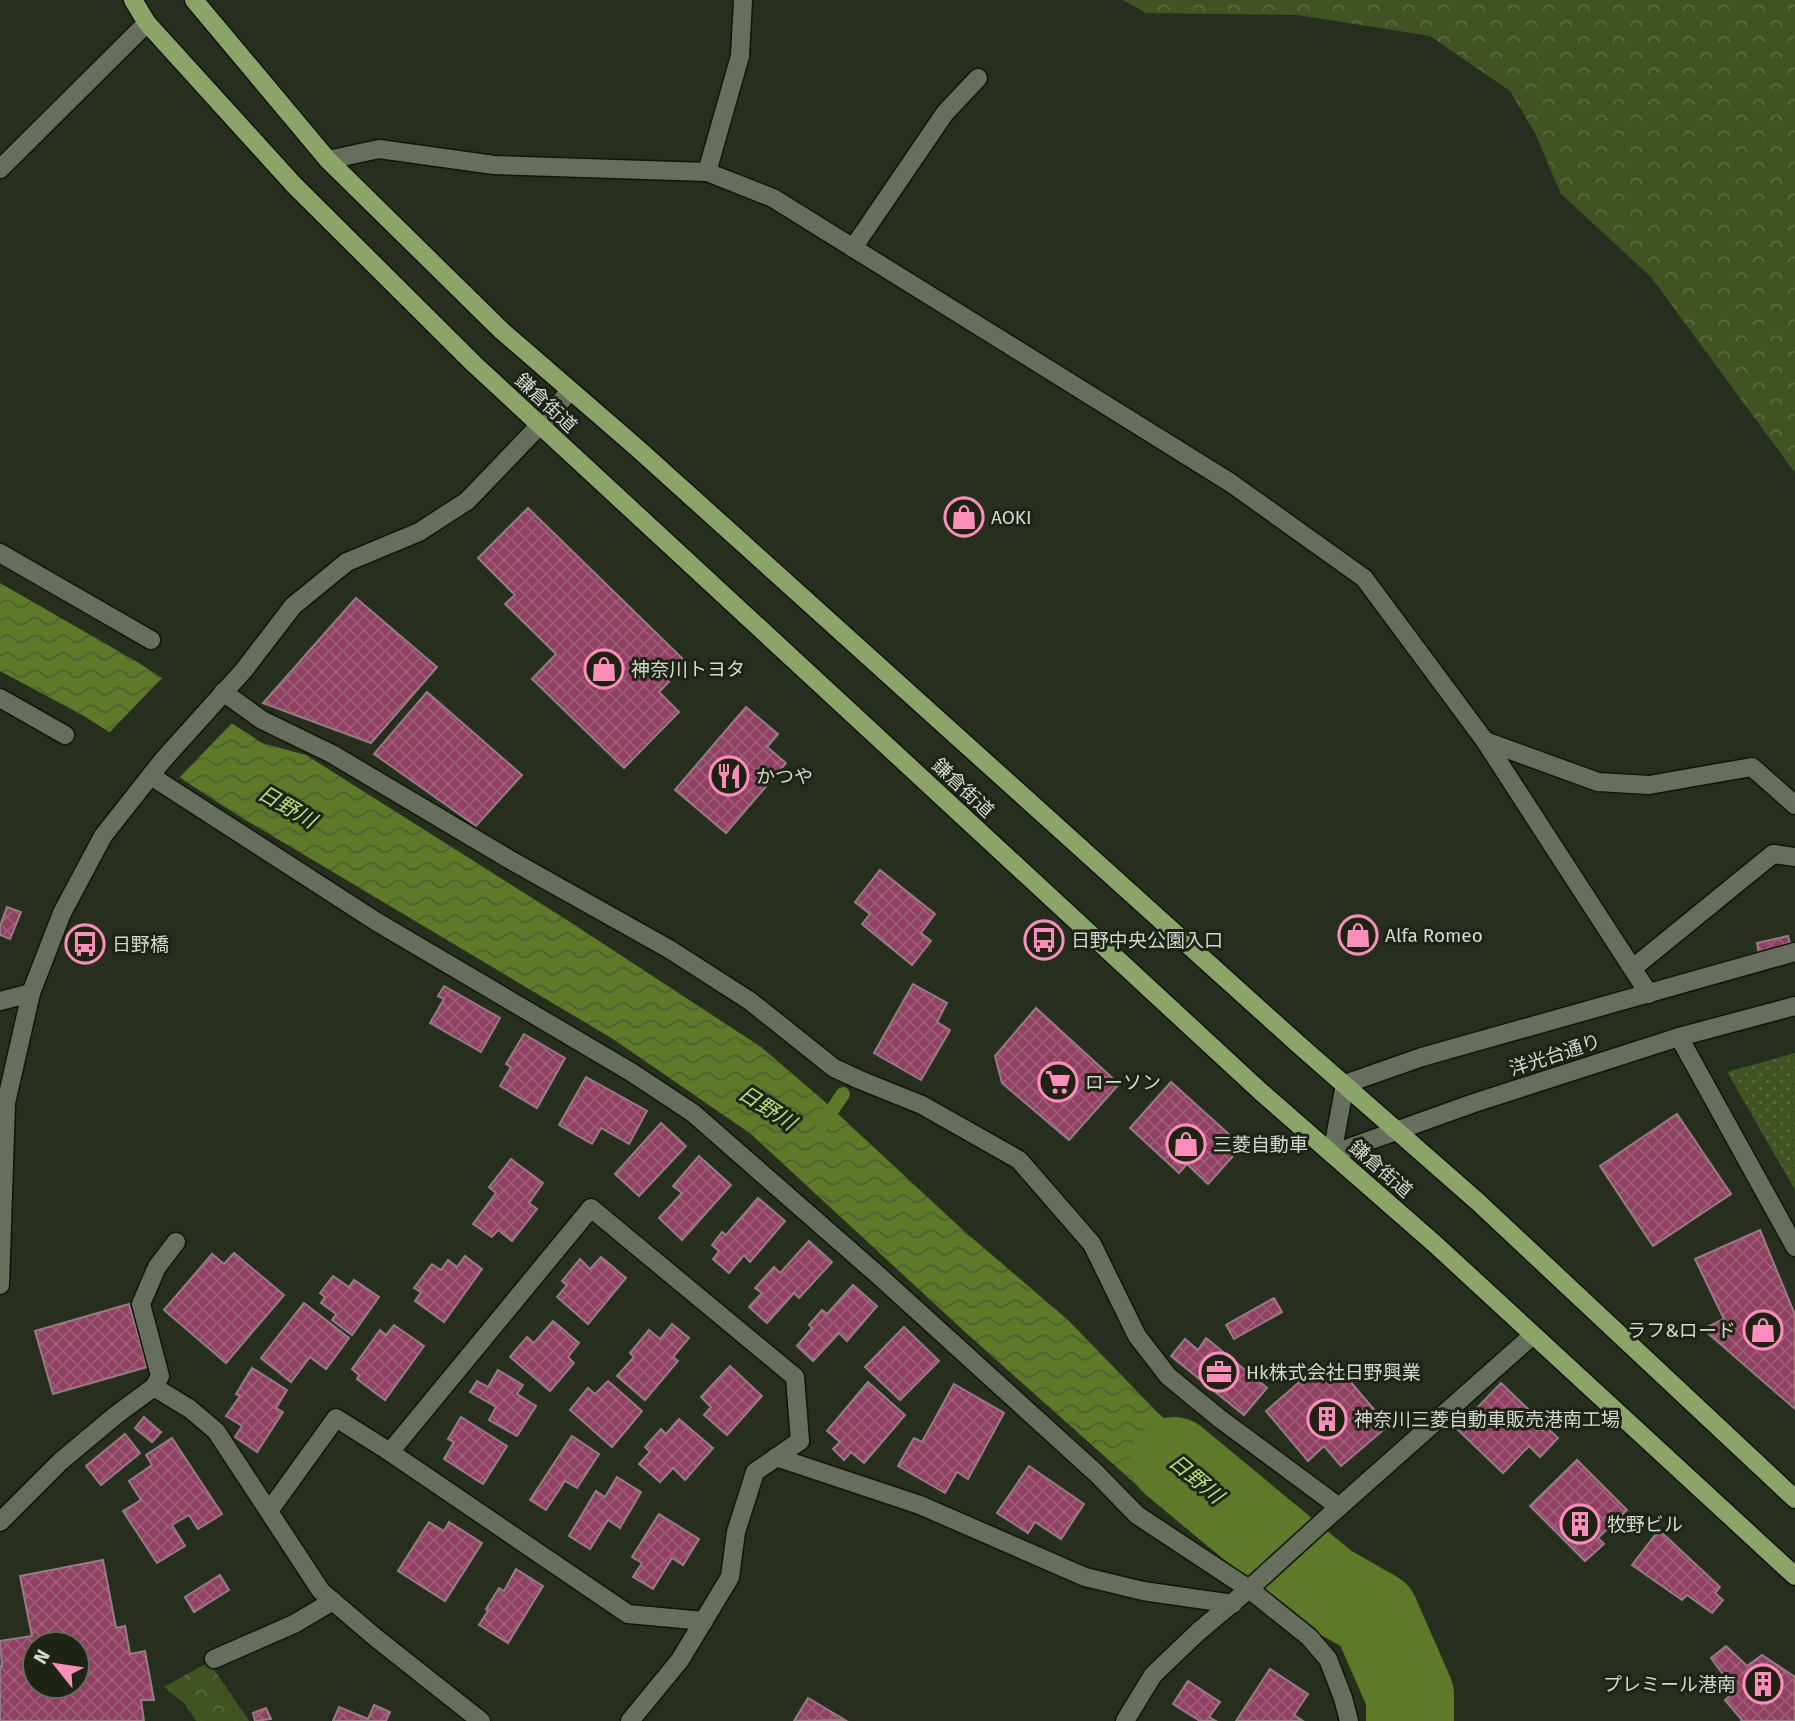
<svg xmlns="http://www.w3.org/2000/svg" width="1795" height="1721" viewBox="0 0 1795 1721" font-family="'Fira Sans','Noto Sans JP',sans-serif">
<style>
.forest{fill:url(#forest-crowns)}
.park{fill:url(#park-dots)}
.water{fill:url(#water-waves)}
.pier{fill:#262e1d}
.lines{fill:none;stroke-linecap:round;stroke-linejoin:round}
.stream{stroke:#5c7a28;stroke-width:14}
.river{stroke:#5c7a28;stroke-width:88}
.building{fill:url(#building-cross-hatch);stroke:#957d85;stroke-width:2;fill-rule:evenodd}
.service-casing{stroke:#0f1607;stroke-width:21}
.minor-casing{stroke:#0f1607;stroke-width:21}
.tertiary-casing{stroke:#0f1607;stroke-width:21}
.primary-casing{stroke:#0f1607;stroke-width:21}
.service{stroke:#666f5c;stroke-width:18}
.minor{stroke:#666f5c;stroke-width:18}
.tertiary{stroke:#666f5c;stroke-width:18}
.primary{stroke:#8ba468;stroke-width:18}
.labels{text-anchor:middle;dominant-baseline:central;stroke-width:6;stroke-linejoin:round;paint-order:stroke}
.street-label{font-size:19px;fill:#d4d9cf;stroke:#1d2414}
.poi-label{font-size:19px;fill:#d4d9cf;stroke:#1d2414;text-anchor:start}
.water-label{font-size:21px;font-style:italic;fill:#b7e377;stroke:#1d2414}
</style>
<defs>
<pattern id="forest-crowns" width="20" height="18" patternUnits="userSpaceOnUse" patternTransform="scale(1.75)"><rect width="20" height="18" fill="#405321"/><path d="M2 6a3 3 0 1 1 6 0M12 15a3 3 0 1 1 6 0" fill="none" stroke="#5b6b40"/></pattern>
<pattern id="park-dots" width="8" height="8" patternUnits="userSpaceOnUse" patternTransform="scale(1.75)"><rect width="8" height="8" fill="#405321"/><path d="M2 2h.1M6 6h.1" fill="none" stroke="#5b6b40" stroke-width="1.8" stroke-linecap="round"/></pattern>
<pattern id="water-waves" width="16" height="10" patternUnits="userSpaceOnUse" patternTransform="scale(1.75)"><rect width="16" height="10" fill="#5c7a28"/><path d="M0 5q4-4 8 0t8 0" fill="none" stroke="#4f6032"/></pattern>
<pattern id="building-cross-hatch" width="8" height="8" patternUnits="userSpaceOnUse" patternTransform="scale(1.75)"><rect width="8" height="8" fill="#904061"/><path d="M0 0l8 8M0 8l8-8" fill="none" stroke="#9f5b77"/></pattern>
</defs>
<rect width="100%" height="100%" fill="#262e1d"/>
<g class="forest">
<path d="M1123 0H1795V473L1651 277 1561 194 1535 133 1510 91 1430 36 1298 15 1146 13Z"/>
<path d="M209 1662 249 1721H196L185 1704 164 1687Z"/>
</g>
<path class="park" d="M1795 1053V1190L1727 1072Z"/>
<path class="water" d="M0 583 139 663 262 743 306 755 570 922 761 1047 824 1101 964 1231 1068 1320 1158 1413 1285 1519 1245 1558 1149 1496 964 1331 751 1134 613 1039 239 816 84 716 0 671Z"/>
<path class="pier" d="M164 676 234 721 177 780 107 735Z"/>
<g class="lines">
<path class="stream" d="M822 1125 843 1094"/>
<path class="river" d="M1174 1461 1326 1587 1375 1615 1410 1695V1721"/>
</g>
<g class="building">
<path d="M528 508 687 663 659 692 679 712 624 768 532 679 556 654 505 604 515 595 478 558Z"/>
<path d="M356 598 437 667 371 743 263 703Z"/>
<path d="M427 692 522 775 476 826 374 754Z"/>
<path d="M746 707 778 734 767 747 786 763 726 833 675 790Z"/>
<path d="M880 870 935 914 921 933 931 941 912 965 862 924 870 914 855 902Z"/>
<path d="M7 907 21 912 10 939 0 935V926Z"/>
<path d="M1042 928 1062 945 1053 955 1033 938Z"/>
<path d="M1788 936 1791 947 1759 954 1757 943Z"/>
<path d="M913 984 947 1003 937 1022 950 1030 921 1080 874 1053Z"/>
<path d="M444 986 500 1018 481 1052 430 1023 444 999 438 996Z"/>
<path d="M1036 1008 1119 1084 1069 1140 1002 1083 995 1056Z"/>
<path d="M524 1034 565 1058 537 1108 500 1086 511 1067 506 1064Z"/>
<path d="M586 1077 647 1111 629 1144 601 1128 592 1144 559 1125Z"/>
<path d="M1171 1082 1242 1146 1208 1184 1187 1164 1179 1173 1130 1128Z"/>
<path d="M1677 1114 1731 1194 1653 1246 1600 1166Z"/>
<path d="M661 1123 686 1146 639 1196 615 1174Z"/>
<path d="M699 1156 731 1185 682 1240 659 1218 682 1193 673 1186Z"/>
<path d="M511 1159 543 1183 529 1203 537 1209 512 1241 498 1230 492 1237 473 1224 496 1193 489 1187Z"/>
<path d="M758 1198 785 1221 750 1262 744 1255 729 1273 713 1259 719 1251 712 1245 722 1232 726 1235Z"/>
<path d="M1760 1230 1795 1315V1409L1703 1329 1724 1319 1695 1259Z"/>
<path d="M809 1241 832 1262 799 1298 794 1293 767 1323 749 1307 762 1293 755 1288 774 1267 780 1273Z"/>
<path d="M234 1253 284 1295 226 1363 164 1310 212 1254 224 1264Z"/>
<path d="M465 1256 482 1269 444 1322 415 1301 421 1292 414 1288 432 1264 441 1270 448 1260 457 1267Z"/>
<path d="M601 1257 626 1278 588 1324 557 1297 567 1285 562 1281 580 1259 590 1269Z"/>
<path d="M333 1276 349 1287 354 1280 379 1297 352 1335 332 1320 336 1314 321 1303 325 1297 320 1293Z"/>
<path d="M853 1285 877 1306 847 1341 839 1333 813 1361 797 1346 812 1328 809 1325 822 1310 827 1314Z"/>
<path d="M1274 1298 1282 1312 1234 1339 1226 1325Z"/>
<path d="M304 1303 349 1338 326 1369 310 1357 291 1382 261 1358Z"/>
<path d="M129 1304 147 1367 53 1394 35 1331Z"/>
<path d="M553 1321 579 1343 568 1357 574 1363 550 1391 510 1357 527 1337 534 1343Z"/>
<path d="M672 1324 689 1338 673 1357 678 1361 645 1400 617 1376 634 1357 630 1353 649 1330 660 1339Z"/>
<path d="M394 1325 424 1346 385 1400 357 1379 359 1375 352 1369 380 1330 386 1335Z"/>
<path d="M904 1327 939 1361 900 1400 865 1367Z"/>
<path d="M1206 1338 1267 1388 1244 1415 1171 1356 1185 1339 1198 1350Z"/>
<path d="M730 1366 762 1396 727 1435 704 1415 711 1407 701 1397Z"/>
<path d="M1318 1366 1331 1381 1342 1372 1388 1426 1341 1466 1324 1446 1308 1461 1266 1411Z"/>
<path d="M252 1368 287 1390 276 1408 283 1412 257 1452 235 1437 242 1426 226 1416 240 1396 236 1394Z"/>
<path d="M498 1370 523 1385 517 1394 536 1406 517 1436 489 1420 496 1407 470 1392 477 1381 488 1387Z"/>
<path d="M608 1381 642 1411 612 1447 570 1410 588 1388 595 1394Z"/>
<path d="M868 1382 905 1415 864 1463 851 1452 844 1460 833 1449 840 1442 827 1431Z"/>
<path d="M1501 1383 1558 1438 1540 1457 1529 1446 1503 1473 1457 1429Z"/>
<path d="M954 1384 1004 1413 968 1479 957 1472 945 1493 898 1466 914 1438 922 1442Z"/>
<path d="M144 1417 161 1432 152 1442 135 1428Z"/>
<path d="M461 1417 507 1446 483 1484 444 1459 454 1442 448 1439Z"/>
<path d="M679 1419 713 1448 685 1480 673 1468 660 1482 639 1464 650 1452 645 1447 661 1429 666 1434Z"/>
<path d="M125 1434 140 1453 101 1485 86 1466Z"/>
<path d="M572 1436 599 1454 577 1488 565 1481 546 1510 530 1500Z"/>
<path d="M172 1438 222 1514 198 1529 189 1515 172 1525 185 1546 157 1563 123 1511 141 1500 129 1481 152 1465 146 1455Z"/>
<path d="M1577 1460 1627 1510 1598 1538 1604 1544 1585 1561 1530 1506Z"/>
<path d="M1029 1466 1084 1504 1061 1539 1035 1522 1028 1533 997 1513Z"/>
<path d="M617 1477 641 1492 620 1528 608 1520 590 1549 569 1536 596 1491 605 1497Z"/>
<path d="M659 1514 699 1539 683 1565 672 1558 653 1589 633 1577 642 1563 632 1557Z"/>
<path d="M429 1522 444 1531 449 1522 482 1543 445 1601 398 1571Z"/>
<path d="M1659 1530 1720 1587 1715 1593 1723 1600 1712 1613 1687 1595 1682 1600 1632 1565Z"/>
<path d="M103 1560 116 1628 125 1626 130 1654 145 1651 154 1700H141L144 1721H0V1666H2L0 1641 32 1636 20 1576ZM35 1644H77V1686H35Z"/>
<path d="M516 1569 543 1586 508 1643 479 1625 488 1611 486 1609 499 1588 504 1591Z"/>
<path d="M220 1575 229 1590 194 1612 185 1597Z"/>
<path d="M1726 1646 1747 1666 1762 1655 1795 1677V1721H1741L1742 1720 1725 1700 1735 1691 1711 1658Z"/>
<path d="M1270 1669 1308 1694 1294 1715 1303 1721H1236Z"/>
<path d="M1188 1681 1220 1702 1209 1717 1216 1721H1200L1173 1704Z"/>
<path d="M808 1698 845 1720 794 1721Z"/>
<path d="M374 1705 390 1712 386 1721H333L339 1707 368 1719Z"/>
<path d="M266 1708 271 1719 255 1721 253 1713Z"/>
</g>
<g class="lines">
<g class="service-casing">
<g id="service">
<path d="M707 172 740 56 743 0"/>
<path d="M0 553 151 640"/>
<path d="M223 692 262 720 332 754 507 858 669 949 750 1001 834 1068 860 1080 922 1105 1019 1160 1092 1244 1137 1336 1168 1376 1219 1418 1339 1507"/>
<path d="M0 698 65 735"/>
<path d="M1485 741 1598 782 1649 785 1752 767 1795 805"/>
<path d="M151 776 377 922 631 1072 693 1113 878 1275 1096 1473 1137 1515 1249 1589 1309 1637 1328 1659 1343 1698 1349 1721"/>
</g>
</g>
<g class="minor-casing">
<g id="minor">
<path d="M328 160 379 149 494 165 707 172 773 198 1231 483 1364 578 1485 741 1649 994"/>
<path d="M0 169 147 23"/>
<path d="M853 248 945 113 978 78"/>
<path d="M1633 968 1773 854 1795 857"/>
<path d="M0 1001 31 993"/>
<path d="M1679 1037 1795 1247"/>
<path d="M154 1387 160 1376 141 1304 157 1267 176 1242"/>
<path d="M390 1452 628 1614 704 1621"/>
<path d="M776 1457 920 1505 1085 1577 1143 1591 1233 1604"/>
<path d="M269 1511 336 1418 390 1452 591 1208 795 1377 800 1441 755 1472 736 1532 730 1577 680 1660 630 1721"/>
<path d="M0 1522 61 1461 116 1415 154 1387 190 1409 216 1431 321 1591 376 1638 481 1721"/>
<path d="M214 1659 294 1624 333 1601"/>
<path d="M1125 1721 1153 1675 1198 1632 1249 1589 1329 1516 1533 1335"/>
</g>
</g>
<g class="tertiary-casing">
<g id="tertiary">
<path d="M1332 1154 1345 1084 1422 1057 1795 952"/>
<path d="M1332 1154 1474 1103 1679 1037 1795 1006"/>
<path d="M0 1285 6 1103 31 993 62 913 103 836 163 760 244 670 293 606 347 562 419 532 467 501 540 425 570 391"/>
</g>
</g>
<g class="primary-casing">
<g id="primary">
<path d="M133 0 147 23 294 185 474 364 1260 1091 1436 1245 1795 1576"/>
<path d="M194 0 328 160 502 331 636 447 1298 1044 1478 1202 1795 1499"/>
</g>
</g>
<use href="#service" class="service"/>
<use href="#minor" class="minor"/>
<use href="#tertiary" class="tertiary"/>
<use href="#primary" class="primary"/>
</g>
<defs>
<g id="shop-ring" transform="scale(2.0125)"><circle r="9.5" fill="#1d2414" stroke="#ff8eba" stroke-width="1.5"/><path d="M-5-2.5h2.3a2.7 3.5 0 0 1 5.4 0H5L5.5 6h-11ZM-1.5-2.5h3a1.5 2.3 0 0 0-3 0Z" fill="#ff8eba"/></g>
<g id="restaurant-ring" transform="scale(2.0125)"><circle r="9.5" fill="#1d2414" stroke="#ff8eba" stroke-width="1.5"/><path d="M-5-6h1v4h1v-4h1v4h1v-4h1v5L-1.5 .5V6h-2V.5L-5-1ZM5-6V6H3V1.5H1.5Q1.5-4 5-6Z" fill="#ff8eba"/></g>
<g id="bus-ring" transform="scale(2.0125)"><circle r="9.5" fill="#1d2414" stroke="#ff8eba" stroke-width="1.5"/><path d="M-5-6H5V4H4V6H2V4H-2V6H-4V4H-5ZM-3.5-4V0h7V-4ZM-3.5 1.2v1.5H-2V1.2ZM2 1.2v1.5H3.5V1.2Z" fill="#ff8eba"/></g>
<g id="supermarket-ring" transform="scale(2.0125)"><circle r="9.5" fill="#1d2414" stroke="#ff8eba" stroke-width="1.5"/><path d="M-6-5.5h2.5l.6 2H6L4.5 2H-2.5L-4.4-4H-6ZM-1.5 3.2a1.3 1.3 0 1 0 .1 0ZM3 3.2a1.3 1.3 0 1 0 .1 0Z" fill="#ff8eba"/></g>
<g id="office-ring" transform="scale(2.0125)"><circle r="9.5" fill="#1d2414" stroke="#ff8eba" stroke-width="1.5"/><path d="M-6-3h4V-5.5h4V-3h4V5H-6ZM-1-4.5V-3h2v-1.5ZM-6 0V1H6V0Z" fill="#ff8eba"/></g>
<g id="building-ring" transform="scale(2.0125)"><circle r="9.5" fill="#1d2414" stroke="#ff8eba" stroke-width="1.5"/><path d="M-4-6H4V6H1V3H-1V6H-4ZM-2.5-4.3h1.7v1.8h-1.7ZM.8-4.3h1.7v1.8H.8ZM-2.5-1h1.7V.8h-1.7ZM.8-1h1.7V.8H.8Z" fill="#ff8eba"/></g>
</defs>
<g fill-rule="evenodd">
<use href="#shop-ring" x="964" y="517"/>
<use href="#shop-ring" x="604" y="669"/>
<use href="#restaurant-ring" x="729" y="776"/>
<use href="#shop-ring" x="1358" y="935"/>
<use href="#bus-ring" x="1044" y="940"/>
<use href="#bus-ring" x="85" y="944"/>
<use href="#supermarket-ring" x="1058" y="1082"/>
<use href="#shop-ring" x="1186" y="1144"/>
<use href="#shop-ring" x="1763" y="1330"/>
<use href="#office-ring" x="1219" y="1372"/>
<use href="#building-ring" x="1327" y="1419"/>
<use href="#building-ring" x="1580" y="1524"/>
<use href="#building-ring" x="1763" y="1684"/>
</g>
<g class="labels">
<g class="street-label">
<text transform="translate(546 403) rotate(43)">鎌倉街道</text>
<text transform="translate(963 788) rotate(43)">鎌倉街道</text>
<text transform="translate(1555 1055) rotate(-18)">洋光台通り</text>
<text transform="translate(1381 1169) rotate(41)">鎌倉街道</text>
</g>
<g class="poi-label">
<text x="991" y="517">AOKI</text>
<text x="631" y="669">神奈川トヨタ</text>
<text x="756" y="776">かつや</text>
<text x="1385" y="935">Alfa Romeo</text>
<text x="1071" y="940">日野中央公園入口</text>
<text x="112" y="944">日野橋</text>
<text x="1085" y="1082">ローソン</text>
<text x="1213" y="1144">三菱自動車</text>
<text x="1736" y="1330" text-anchor="end">ラフ&amp;ロード</text>
<text x="1246" y="1372">Hk株式会社日野興業</text>
<text x="1354" y="1419">神奈川三菱自動車販売港南工場</text>
<text x="1607" y="1524">牧野ビル</text>
<text x="1736" y="1684" text-anchor="end">プレミール港南</text>
</g>
<g class="water-label">
<text transform="translate(287 807) rotate(30)">日野川</text>
<text transform="translate(767 1108) rotate(33)">日野川</text>
<text transform="translate(1196 1479) rotate(40)">日野川</text>
</g>
</g>
<g transform="translate(56 1665) rotate(300)"><circle r="33" fill="#1d2414" stroke="#666c5f" stroke-width="2"/>
<path d="M0-5L12 26L0 18L-12 26Z" fill="#ff8eba"/>
<text y="-10" font-size="19" font-weight="bold" text-anchor="middle" fill="#d4d9cf">N</text>
</g>
</svg>
